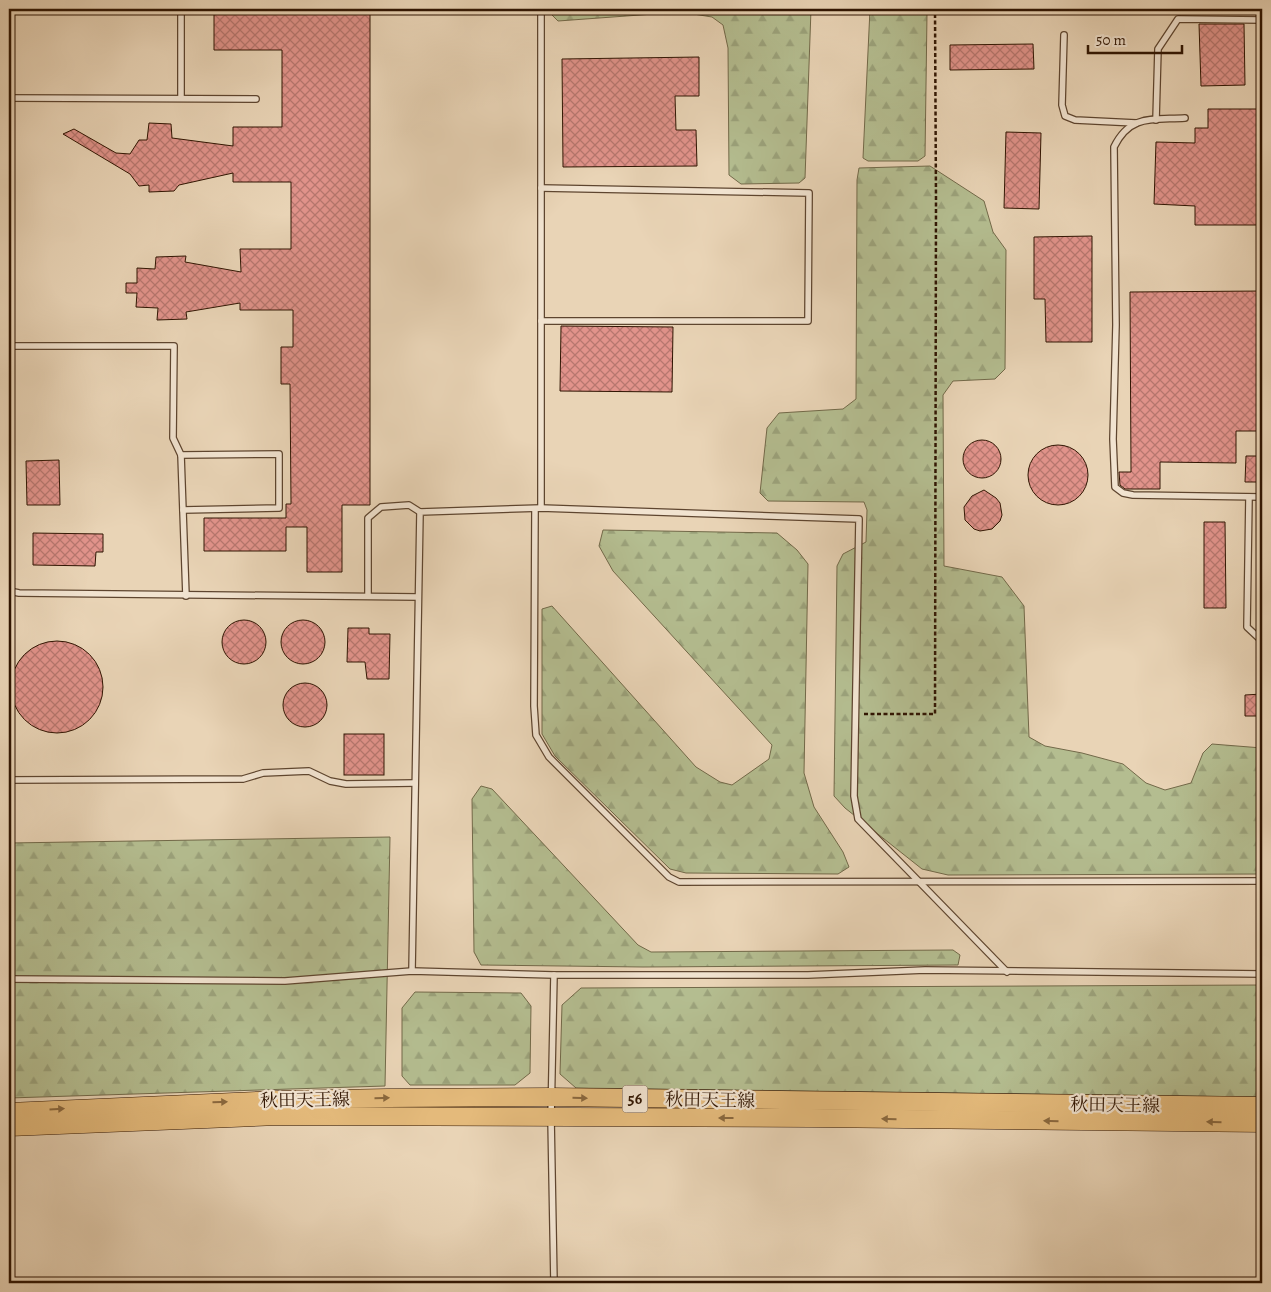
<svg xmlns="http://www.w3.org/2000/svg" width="1271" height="1292" viewBox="0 0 1271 1292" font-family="Alegreya,'Noto Serif JP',serif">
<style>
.forest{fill:url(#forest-firs);stroke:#726949}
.building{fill:url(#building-cross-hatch);stroke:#301502}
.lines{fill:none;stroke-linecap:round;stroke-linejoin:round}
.service-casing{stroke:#5e452f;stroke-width:8}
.primary-casing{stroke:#301502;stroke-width:19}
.path{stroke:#301502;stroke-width:2.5;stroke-dasharray:4 2.5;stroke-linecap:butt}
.service{stroke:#f1e3d0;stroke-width:5.5}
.primary{stroke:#e4ba7b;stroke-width:18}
.oneway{fill:#8a683e}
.labels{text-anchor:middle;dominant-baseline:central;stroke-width:4.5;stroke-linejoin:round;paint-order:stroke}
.shield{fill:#f1e3d0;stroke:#6a5340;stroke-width:1}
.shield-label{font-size:16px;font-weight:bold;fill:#301502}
.street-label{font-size:18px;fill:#301502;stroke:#f1e3d0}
</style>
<defs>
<pattern id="forest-firs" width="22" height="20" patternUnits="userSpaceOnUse" patternTransform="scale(1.25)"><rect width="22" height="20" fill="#b4bd90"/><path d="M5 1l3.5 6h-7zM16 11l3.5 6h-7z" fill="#9ba27b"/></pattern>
<pattern id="building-cross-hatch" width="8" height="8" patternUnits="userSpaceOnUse" patternTransform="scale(1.25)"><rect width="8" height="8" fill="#e1938b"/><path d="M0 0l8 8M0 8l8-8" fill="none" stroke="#b7776f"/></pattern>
</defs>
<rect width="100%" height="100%" fill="#e9d4b6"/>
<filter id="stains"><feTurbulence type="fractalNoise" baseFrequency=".004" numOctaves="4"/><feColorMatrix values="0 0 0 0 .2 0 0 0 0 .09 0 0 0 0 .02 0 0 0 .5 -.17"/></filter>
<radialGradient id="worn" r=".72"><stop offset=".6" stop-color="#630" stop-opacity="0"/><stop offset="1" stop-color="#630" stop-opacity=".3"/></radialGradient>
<g class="forest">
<path d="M551 9H811L805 178 799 183 741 184 729 175 728 48 723 25 712 17 681 12 558 21 552 15Z"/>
<path d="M870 9H929L927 14 925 156 918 161H868L863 158Z"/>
<path d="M930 166 984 201 993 232 1006 250 1005 369 995 379 953 381 943 395 944 566 1002 577 1024 606 1029 737 1045 746 1082 753 1123 764 1146 783 1165 790 1191 783 1203 753 1212 744 1262 748V874L948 875 922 869 845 808 834 796 837 566 843 554 866 542 867 510 864 502 768 501 760 493 767 428 779 413 843 409 856 399 857 180 859 168Z"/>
<path d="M603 530 777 533 797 550 808 564 804 773 814 807 843 852 849 867 838 874 686 873 670 869 555 756 542 734V609L552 606 696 767 720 782 732 785 769 759 772 745 613 571 599 546Z"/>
<path d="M481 786 492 789 638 945 651 952 953 950 960 955 958 965 643 967 481 965 474 952 472 799Z"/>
<path d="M390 837 385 1086 9 1098V843Z"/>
<path d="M1262 985V1097L576 1088 560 1074 562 1005 581 988Z"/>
<path d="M415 992 521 993 531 1006 530 1073 515 1085H410L402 1076V1008Z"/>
</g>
<g class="building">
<path d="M214 9H370V505H342V572H307V527H286V551H204V518H286V504H291L290 384H281V347H293V310H240V303L186 312 187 319 157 320 158 308 136 307 137 293H126V283H137V268L155 269 156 257 186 256 185 262 241 272 240 249H291V182H233V173L179 185 174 191 149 192V185L139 186 130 174 63 134 74 129 116 153 130 154 139 140H147L149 123 171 124 172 138 233 146V127H282V50H214Z"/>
<path d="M1199 24H1244L1245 85 1201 86Z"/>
<path d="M1033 44 1034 69 950 70V45Z"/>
<path d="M699 57V96H675L676 130H696L697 166 563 167 562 59Z"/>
<path d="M1208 109H1262V225H1195V206L1154 204 1156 142 1195 143V128H1208Z"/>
<path d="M1006 132 1041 133 1039 209 1004 208Z"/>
<path d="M1092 236V342H1046L1045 299H1034V237Z"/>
<path d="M1262 291V431H1236V463L1160 462V489H1125L1120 485 1119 472H1131L1130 292Z"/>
<path d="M561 326 673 327 672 392 560 391Z"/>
<circle cx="982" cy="459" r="19"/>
<circle cx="1058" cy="475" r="30"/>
<path d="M1246 456H1262V482H1245Z"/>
<path d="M59 460 60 505H27L26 461Z"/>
<path d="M984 490 996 498 1000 503 1002 515 1000 521 992 529 980 531 974 529 965 520 964 507 972 496Z"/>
<path d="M1204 522H1225L1226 608H1204Z"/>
<path d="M33 533 103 534V552H96L95 566 33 565Z"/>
<circle cx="303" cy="642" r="22"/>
<circle cx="244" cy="642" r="22"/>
<path d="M348 628H369V634H390L389 679H367L365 662H347Z"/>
<circle cx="57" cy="687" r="46"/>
<circle cx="305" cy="705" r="22"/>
<path d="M1262 694V716H1245V695Z"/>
<rect x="344" y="734" width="40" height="41"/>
</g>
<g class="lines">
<g class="service-casing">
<g id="service">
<path d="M541 9V508"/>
<path d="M1064 35 1062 105 1065 116 1075 120 1136 123"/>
<path d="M9 54V9"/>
<path d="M9 98 256 99"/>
<path d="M181 98V9"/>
<path d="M1185 118C1153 120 1130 114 1114 147L1116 325 1113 439 1115 487 1123 493 1133 495 1262 497"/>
<path d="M1156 120 1158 49 1178 19 1262 20"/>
<path d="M541 188 809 193 808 321H541"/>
<path d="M9 346H174L173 438 181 455 186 596"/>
<path d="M181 455 279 454V508L183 510"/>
<path d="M1249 497 1247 627 1262 641"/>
<path d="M535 509 534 706 536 735 549 757 669 877 679 882 1262 881"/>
<path d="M9 591 19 593 418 597"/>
<path d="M368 596V518L381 507 409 505 420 512"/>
<path d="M9 780 243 779 263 773 309 771 330 781 346 784 415 783"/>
<path d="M412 971 420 512 541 508 859 519 854 796 858 819 1007 972"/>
<path d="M554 975 551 1118 554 1283"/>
<path d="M9 979 285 981 412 971 554 975H808L925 970 1262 974"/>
</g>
</g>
<g class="primary-casing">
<g id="primary">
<path d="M9 1112 278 1100 387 1098 551 1097 1262 1106"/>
<path d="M9 1127 278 1116 812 1118 1262 1123"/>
</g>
</g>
<path class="path" d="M864 714H935L936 202 935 9"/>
<use href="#service" class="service"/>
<use href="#primary" class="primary"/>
</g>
<defs><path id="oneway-solid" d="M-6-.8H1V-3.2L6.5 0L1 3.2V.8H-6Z" transform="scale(1.25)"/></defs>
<g class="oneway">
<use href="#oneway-solid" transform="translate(382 1098) rotate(-1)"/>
<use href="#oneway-solid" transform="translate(580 1098) rotate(1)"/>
<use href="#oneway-solid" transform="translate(220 1102) rotate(-2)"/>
<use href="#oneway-solid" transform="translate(57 1109) rotate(-3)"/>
<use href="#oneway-solid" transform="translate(726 1118) rotate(-180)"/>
<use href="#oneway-solid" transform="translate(889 1119) rotate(-179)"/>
<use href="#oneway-solid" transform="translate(1051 1121) rotate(-179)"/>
<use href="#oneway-solid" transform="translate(1214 1122) rotate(-179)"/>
</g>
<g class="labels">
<rect class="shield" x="622.5" y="1085.5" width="25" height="27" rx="4"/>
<g class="shield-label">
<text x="635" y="1099">56</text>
</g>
<g class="street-label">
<text transform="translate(305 1100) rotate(-1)">秋田天王線</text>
<text transform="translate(710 1100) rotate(1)">秋田天王線</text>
<text transform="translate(1115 1105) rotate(1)">秋田天王線</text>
</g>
</g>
<rect width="1271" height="1292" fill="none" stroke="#e9d4b6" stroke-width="30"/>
<rect x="10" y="10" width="1251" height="1272" fill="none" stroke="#301502" stroke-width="2.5"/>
<rect x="15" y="15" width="1241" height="1262" fill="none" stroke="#301502"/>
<path d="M1088 45v8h94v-8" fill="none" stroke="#301502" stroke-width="2.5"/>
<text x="1096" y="45" font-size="15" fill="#301502" stroke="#f1e3d0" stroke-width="4" paint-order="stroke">50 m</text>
<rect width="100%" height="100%" filter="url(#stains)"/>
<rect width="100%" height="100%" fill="url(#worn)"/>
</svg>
